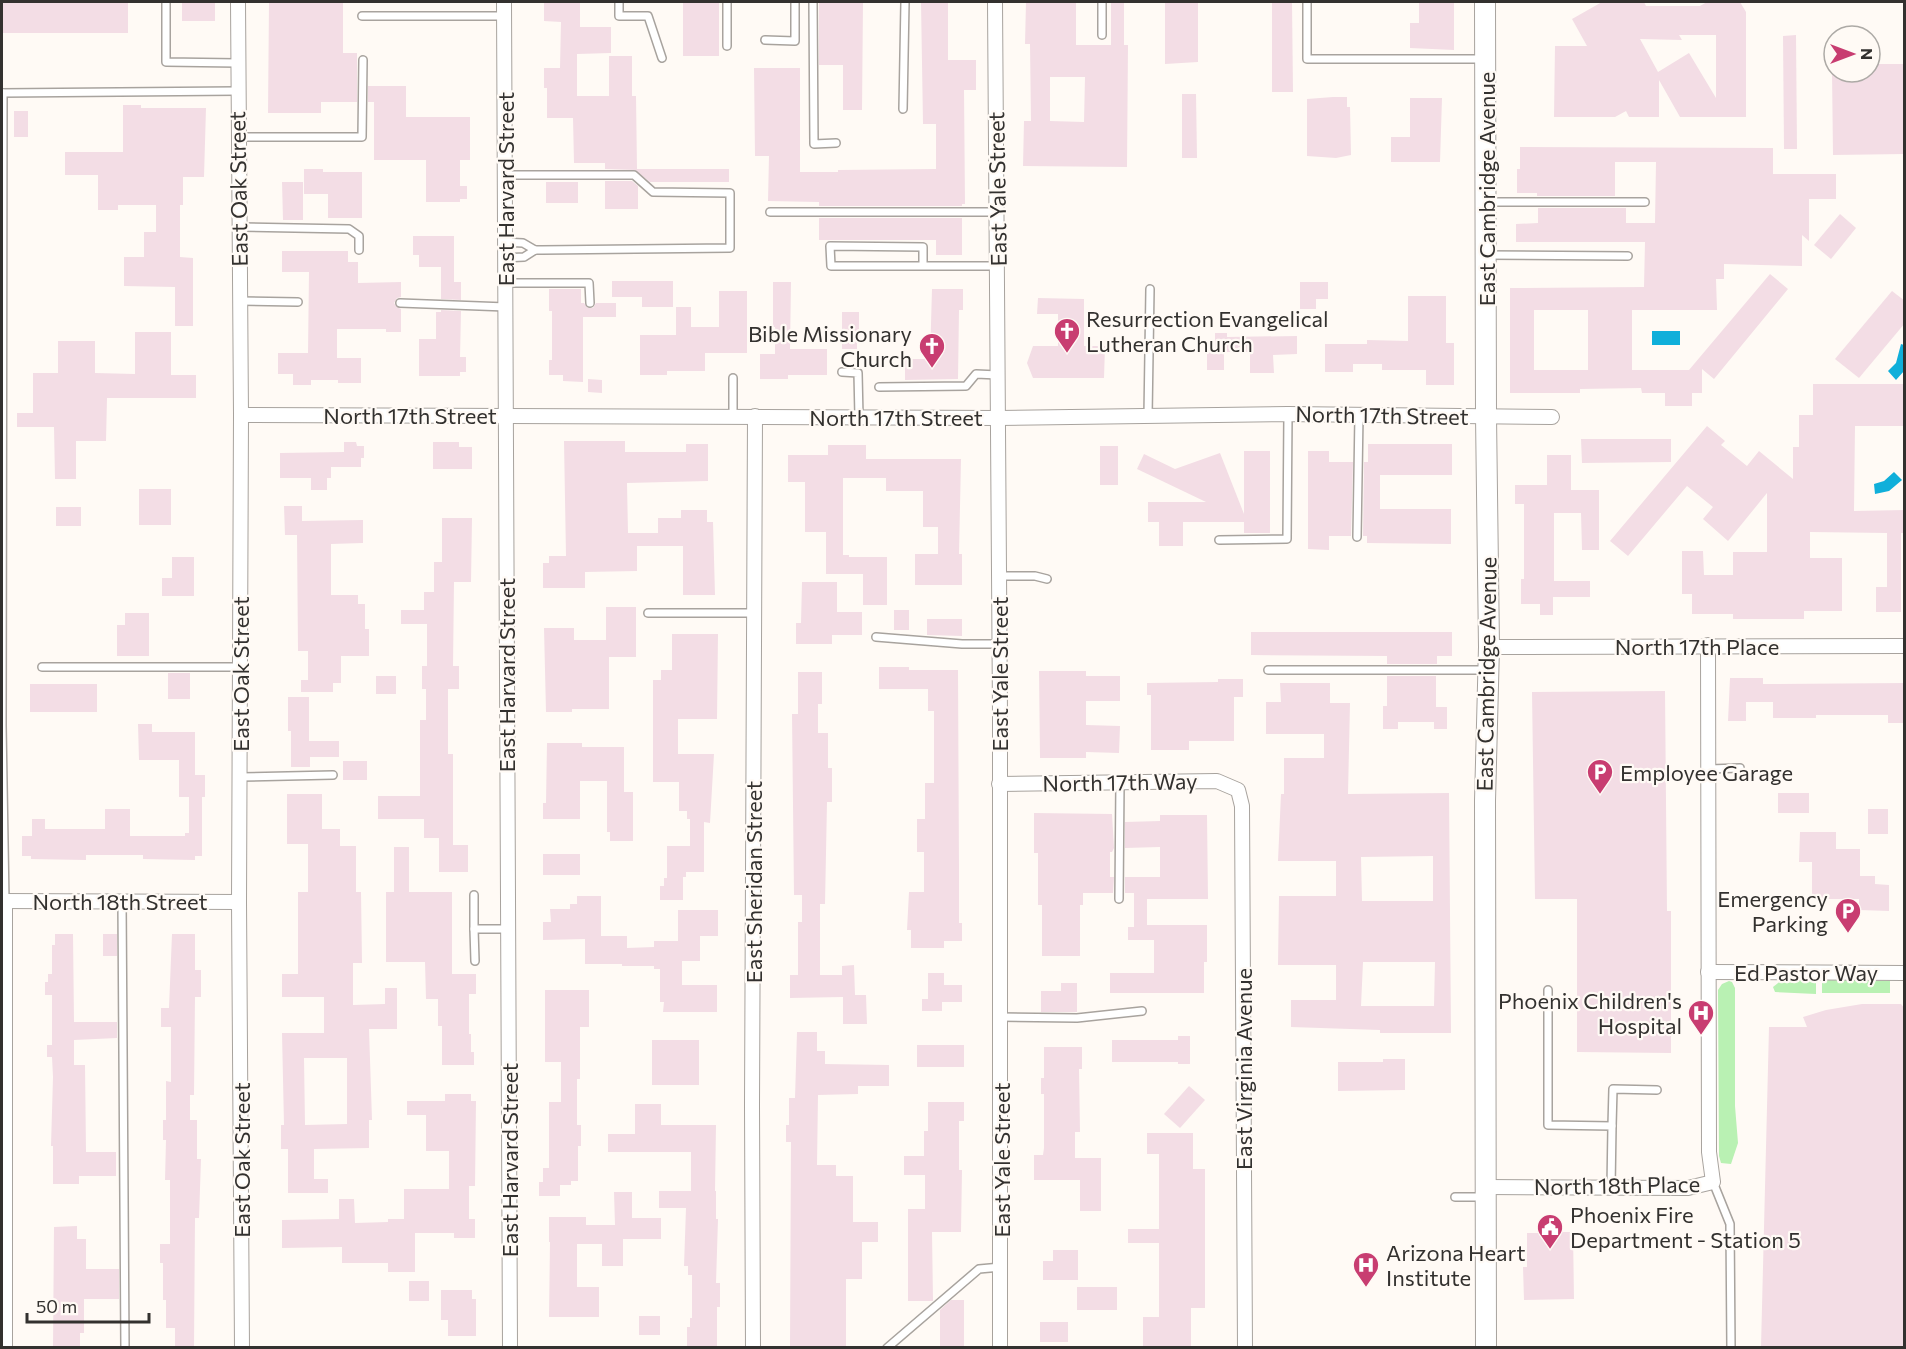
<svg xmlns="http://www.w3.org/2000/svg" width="1906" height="1349" viewBox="0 0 1906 1349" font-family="Commissioner,sans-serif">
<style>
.green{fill:#b9f1b3}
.water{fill:#10afda}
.building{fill:#f3dde5;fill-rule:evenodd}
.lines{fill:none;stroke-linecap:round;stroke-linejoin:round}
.lane-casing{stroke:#a8a39e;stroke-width:10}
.street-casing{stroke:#a8a39e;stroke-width:16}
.secondary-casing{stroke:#a8a39e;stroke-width:22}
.lane{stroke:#fff;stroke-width:7}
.street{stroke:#fff;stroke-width:14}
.secondary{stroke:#fff;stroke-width:20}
.labels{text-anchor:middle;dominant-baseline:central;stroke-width:4.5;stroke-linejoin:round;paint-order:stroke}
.street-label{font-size:22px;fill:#33312f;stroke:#fffaf5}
.poi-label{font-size:22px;fill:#33312f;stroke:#fffaf5;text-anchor:start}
</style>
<rect width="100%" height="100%" fill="#fffaf5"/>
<g class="green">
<path d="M1782 980H1816V994L1775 992 1773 987Z"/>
<path d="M1822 980 1890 981V993H1822Z"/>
<path d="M1729 981 1732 982 1735 988V1106L1738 1143 1731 1164 1721 1163 1719 1156 1718 990 1722 984Z"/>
</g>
<g class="water">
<rect x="1652" y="331" width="28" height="14"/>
<path d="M1901 344 1904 345V371L1896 380 1888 371 1896 363Z"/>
<path d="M1894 472 1902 480 1889 491 1875 494 1874 484 1884 481Z"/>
</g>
<g class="building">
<rect x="2" y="2" width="126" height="31"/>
<rect x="182" y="2" width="33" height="19"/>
<path d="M269 2H343V53H357V102H321V113H268Z"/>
<path d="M544 2H580V27H611V53L577 54V96H609V56H632V96H636L637 169H729V182H650L635 170 605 169V163H574L573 118H547V88H544V68H560L561 22 544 21Z"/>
<rect x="683" y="2" width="36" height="54"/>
<path d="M819 2H863L862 110H843V65H819Z"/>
<path d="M921 2H948V60H976V90H964L965 204H962V206H819V202L768 201 769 156H755L754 68H800V172H838V170L936 169V124H923Z"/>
<path d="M1026 2H1076V45H1111V2H1124V45H1128L1127 167 1023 166 1024 121H1031L1030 44H1025ZM1050 77H1085L1084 122 1050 121Z"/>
<path d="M1165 2H1198V62L1165 64Z"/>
<path d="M1272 2H1292L1293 92H1272Z"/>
<path d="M1419 2H1454V50L1410 48V23H1419Z"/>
<path d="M1602 2H1644L1646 6H1700L1707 2H1740L1746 12V117H1680L1659 80V117H1629L1626 111 1615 117H1554L1555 46H1587L1572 19ZM1679 35H1716V98L1689 53 1658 72 1640 39 1682 40Z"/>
<path d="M1796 35 1797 149H1784L1783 36Z"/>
<path d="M1870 64H1905V154L1833 155 1832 72H1870Z"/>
<path d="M368 86H406V117H470V160H460V186H467V199H460V202H426V160H374V102H368Z"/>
<path d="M1182 94H1196L1197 158H1182Z"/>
<path d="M1333 97H1347V107H1350L1351 155 1336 158 1307 156V99Z"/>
<path d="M1410 98H1442L1440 162H1391V137H1410Z"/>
<path d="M123 105H141V108H206L204 177H183V205H180V257L193 258V326H175V287L124 286V257H144V232H156V205H118V210H98V175H65V152H123Z"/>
<rect x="14" y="111" width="14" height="26"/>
<path d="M1520 147 1773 148V174H1836V199H1809V241L1802 235V266L1724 264V279H1716L1717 310H1632V370H1689L1770 274 1788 289 1714 379 1702 369V393H1692V406H1665V393H1642L1641 388 1580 389V393H1510V288L1644 287 1645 242H1516V224L1538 223V208H1626V223H1655L1656 162H1615V196H1537V193H1517V169H1520ZM1534 310H1588V370H1534Z"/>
<path d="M304 169H323V172H362V218H328V194H304Z"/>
<path d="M605 181H632L638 186V209H605Z"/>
<path d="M282 182H303V220H283Z"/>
<rect x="546" y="182" width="32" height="21"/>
<path d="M1840 214 1856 228 1831 259 1814 245Z"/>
<path d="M819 218H962V255H936V240H819Z"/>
<path d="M413 236H454V282H461V300L441 299V267H419V255H413Z"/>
<path d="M282 251H348V262H358V283L401 282V297L397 298 394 303 397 307 401 309V332H386V329H337V358H361V383H338V380H311V385H293V374H278V353H308L309 272H282Z"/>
<path d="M612 281H673V307H642V297H612Z"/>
<path d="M773 282H791L790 349H827V375H788V379H760V354H775V327H773Z"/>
<path d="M1300 282H1328V299H1316V309H1300Z"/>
<path d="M549 289H581V303H584L588 308H593L596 303H616V317H583V382L563 381V375H549V360H552V311H549Z"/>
<path d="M932 289H963V310H959L958 379 905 380V359H930Z"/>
<path d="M719 291H747V353H705V371H667V375H640V335H676V307H691V327H719Z"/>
<path d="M1892 291 1905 301V323L1859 378 1835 359Z"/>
<path d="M1408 296H1446V343H1454V385H1426V370H1382V364H1353V372H1325V344H1367V340L1408 341Z"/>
<path d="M1038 298 1084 299V346H1105L1104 378H1033L1027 363 1033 346H1058V314H1037Z"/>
<path d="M441 310 461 311 460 357H466V372H460V376H419V339H436V312H441Z"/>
<path d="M842 312H859V339H857V349H842Z"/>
<path d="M135 332H171V375H196V398H107L106 441H76V479H55L54 427H17V413H33V373H58V341H95V373L135 374Z"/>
<path d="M1215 333H1227V337L1297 336V354L1273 355 1274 373H1250V352H1224V370H1207V349H1215Z"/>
<path d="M588 379 602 380V393L588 392Z"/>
<path d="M1813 384H1905V426H1855L1854 511 1905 510V533H1901V612H1876V587H1887V533L1810 532V558H1842V611H1804V619H1733V614H1692V594H1682V551H1703L1704 575H1733V552H1767V493L1728 541 1703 519 1713 507 1687 486 1628 556 1610 541 1707 426 1725 441 1721 445 1747 466 1759 451 1793 479V447H1799V415H1813Z"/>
<path d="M1581 439H1671V462L1582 463Z"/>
<path d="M564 441H625V452H686V444H708V481L627 483 628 533H658V518H681V510H707V522H713L715 595H683V546H637V571L585 572V588H543V563H549V556H566Z"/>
<path d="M344 442H356L357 446H364V458H361V467H331V478H327V490H311V478H280V453L344 452Z"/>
<path d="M433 442H459V447H472V469H433Z"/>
<path d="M1368 444H1452V475H1380V509H1451V544L1367 543V536H1363L1364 462H1368Z"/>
<path d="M828 445H866V459H961L959 554H962V585H915V554H938V527H923V491H886V478H843V555H849V557H887V605H863V574H826V532H805V482H788V455H828Z"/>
<rect x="1100" y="446" width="18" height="39"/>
<path d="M1244 451H1270V533H1244V522H1183V546H1159V522H1148V502H1206L1137 469 1144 454 1175 469 1220 453 1244 514Z"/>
<path d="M1308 451H1329V462H1353L1351 536H1329V550L1308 549Z"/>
<path d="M1547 455H1571V490H1599V550H1582L1581 513H1554V581H1590V597H1553V615H1540V604H1521V579H1524V504H1515V485H1547Z"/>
<rect x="139" y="489" width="32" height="36"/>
<path d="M284 506H302V521L363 520V543L331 544V595H358V604H365V629H369V656H341V683H333V692H301V680H308V651H298L297 535H285Z"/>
<rect x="56" y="507" width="25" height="19"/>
<path d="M442 518H472L471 582H454L453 666H459V689H448V754H453V845H468V872H439V838H424V819H378V796H420V720H426V689H422V666H427V624H401V610H424V592H434V562H442Z"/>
<path d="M172 557H194V596H162V578H172Z"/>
<path d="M802 582H837V612H862V635H832V644H796V623H801Z"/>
<path d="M606 607H636V657H609V709H572V712H546L544 628H574V640H606Z"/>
<rect x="894" y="610" width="15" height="20"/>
<path d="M125 613H149V656H117V625H125Z"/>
<path d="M927 619H962V636L927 635Z"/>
<path d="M1251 632H1452V656H1437V664H1387V656L1251 655Z"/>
<path d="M672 634H718L717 719H678V754H714L710 823 704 822V872H686V877H683V900H660V886H664V878H667V846H690V819H687V811H679V782H653V680H661V670H672Z"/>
<path d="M879 667H909V670H958L959 869V923H962V941H944V948H911V930H907L909 892H924V852H917V819H925V783H934V711H928V689H879Z"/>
<path d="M1039 671H1086V676H1120V701H1086V725L1120 726 1119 753 1086 752V758H1040Z"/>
<path d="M798 672H822V704H818V733H828V768H832V802H827L825 904H820V975H842V966L854 965 855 995H866L867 1024H843V997L790 998V975H798V922H802V895H794L792 714H798Z"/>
<rect x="168" y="673" width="22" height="26"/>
<rect x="376" y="676" width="20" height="18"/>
<path d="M1387 676H1436V707H1447V729H1434V722H1398V729H1383V706H1387Z"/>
<path d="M1730 678H1763V684L1905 683V723H1888V715H1816V718H1773V702H1746V721H1728Z"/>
<path d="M1218 679H1243V697H1234V741H1189V750H1151V695H1147V683L1218 682Z"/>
<path d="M1280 683H1330V703H1350L1348 794 1449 793 1451 1033H1380V1030L1291 1027V1000H1336V965H1278L1279 896H1336V861H1278L1281 794H1284V758H1324V734H1266V702H1281ZM1433 856V901H1362L1361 857ZM1363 962H1435L1434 1006H1361Z"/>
<rect x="30" y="684" width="67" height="28"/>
<path d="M1665 691 1667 911H1671V1053L1577 1052V899H1535L1532 692Z"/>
<path d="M288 697H309V741H339V757H310V767H291V731H288Z"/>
<path d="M138 724H152V732H195V775H205V797H202V856H195V860L143 859V855H86V860L31 859V856H22V836H32V819H45V829H105V809H130V836H185V833H189V797H179V760H139Z"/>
<path d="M547 743H582V747H624V792H633V841H610V832H607V781H580V819H543V803H546Z"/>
<rect x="343" y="761" width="24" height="19"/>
<rect x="1778" y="793" width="31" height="20"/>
<path d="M287 794H322V829H340V846H356V892H361L362 963H353V1005L385 1004V988H397V1029H369L372 1120H369V1148L314 1149V1179H328V1193H288V1149H281V1125H284L282 1033H324V997H282V974H298V892H308V844H287ZM304 1058H347V1124L305 1125Z"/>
<rect x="1868" y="809" width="20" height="25"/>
<path d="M1034 813 1112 814 1114 848 1112 852H1110V877H1114L1113 893H1083V905H1080V956H1042V905H1038V853H1034Z"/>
<path d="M1160 815H1207L1208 899H1147V925H1207V962H1204V993H1110V973H1154V940H1128V927H1134V893H1125V877H1160V847L1125 848V822L1160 821Z"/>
<path d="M1800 832H1836V849H1860V876H1875V884L1889 885V911L1859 910V899H1812V862H1799Z"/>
<path d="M394 847H409V892H452V974H476V994H469V1034H471V1052H474V1065H442V1026H438V999H426L425 962H386V892H394Z"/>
<rect x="543" y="854" width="37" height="21"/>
<path d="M577 896H601V936H627V948L654 947V941H678V910H718V936H700V961H682V985H717V1012H663L664 1002H660V969H654V966H622V964H585V939L543 940V922H551L550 909H570V904H577Z"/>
<path d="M55 934H73L74 1022H117V1038L74 1040V1065H85L86 1152H116V1176H79V1184H53V1146H51L53 1077 52 1057H47V1045H52V995H45V982H48V974H52V945H55Z"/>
<rect x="103" y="934" width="14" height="22"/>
<path d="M172 934H195V970H201V997H195L194 1095H190V1120H197V1159H201L199 1218H195L194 1347H175V1328H166V1300H163V1263H160V1244H170V1180H165L166 1140H163V1120H166V1081L171 1082V1027H161V1008H169Z"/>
<path d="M928 973H944V985H962V1002H942V1011H922V999H928Z"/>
<path d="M1061 983H1077V1012H1041V991H1061Z"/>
<path d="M545 990H589V1027H580V1079H577V1125H581V1146H578V1181H571V1185H560V1196H539V1182H543V1168H549V1102H561V1062H545Z"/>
<path d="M1862 1004H1901L1905 1009V1347H1761L1769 1027H1807L1803 1017 1826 1010Z"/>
<path d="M797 1032H817V1051H825V1064L889 1065V1086H858V1094L818 1095 817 1165H836V1176H853V1222H878V1242H862V1279H846V1347H790L791 1142H786V1125H789V1098H795Z"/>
<path d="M1178 1036H1190V1064H1178V1062H1112V1040H1178Z"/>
<rect x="652" y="1040" width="47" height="45"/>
<rect x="917" y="1045" width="47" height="22"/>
<path d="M1044 1047H1082V1069H1079L1080 1132H1075V1158H1101V1211H1080V1180H1034V1155H1043L1044 1148V1094H1041V1078H1044Z"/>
<path d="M1383 1059H1405V1090L1338 1091V1062H1383Z"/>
<path d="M1189 1086 1205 1100 1180 1128 1164 1114Z"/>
<path d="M445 1094H471V1101H476L475 1186H469V1219H475V1238H454V1233H415V1272H388V1263H342V1247L282 1248V1220L339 1219V1199H354L355 1223 388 1222V1219H404V1189H449V1151H426V1115H407V1101H445Z"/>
<path d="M928 1102H964V1121H959V1170H962L961 1232H932L933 1301H908V1209H925V1175H904V1156H924V1131H928Z"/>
<path d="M635 1104H661V1125H716L715 1191H716V1219H718L716 1283H720V1307H717V1347H687V1327H690V1318H692V1275H688V1266H684L686 1208H659V1191H691V1152H608V1134H635Z"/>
<path d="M1147 1133H1193V1169H1205V1308H1191V1347H1143V1317H1159V1243H1128V1229H1159V1154H1147Z"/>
<path d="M614 1192H632V1218H661V1239H623V1266H602V1244H577V1287H599V1317H549L550 1242H549V1217H586V1225H615Z"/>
<path d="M1540 1218H1557V1232H1573L1574 1299 1524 1300 1523 1267H1527V1233H1540Z"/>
<path d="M77 1226V1239H86V1269H119V1299H84V1333H80V1347H53L54 1227Z"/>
<path d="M1053 1250H1078V1280H1043V1261H1053Z"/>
<rect x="409" y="1281" width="20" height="20"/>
<rect x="1077" y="1287" width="40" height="23"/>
<path d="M441 1290H472V1299H476V1336H448V1320H441Z"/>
<path d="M951 1300H964V1347H940V1310Z"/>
<rect x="639" y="1316" width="21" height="19"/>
<rect x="1040" y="1322" width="28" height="20"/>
</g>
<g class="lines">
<g class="lane-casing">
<g id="lane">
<path d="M166 2V62L237 63"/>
<path d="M619 2V16H648L662 58"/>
<path d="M727 2V46"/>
<path d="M813 2 814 144 836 143"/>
<path d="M1102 2V35"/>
<path d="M1307 2V59H1483"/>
<path d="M362 16H504"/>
<path d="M765 40 795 41V2"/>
<path d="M2 93 237 91"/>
<path d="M3 93 2 725 5 901"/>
<path d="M903 109 905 2"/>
<path d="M238 137H362L363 60"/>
<path d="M504 175H634L653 192 730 193V248L542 250H535L524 257 505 258"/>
<path d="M1488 202H1645"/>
<path d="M770 212H997"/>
<path d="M239 227 349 229 359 236V250"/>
<path d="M505 242 523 243 535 250"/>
<path d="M1487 255 1628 256"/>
<path d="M923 266V247L830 246 831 266H997"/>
<path d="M505 283H589L590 303"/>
<path d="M240 301 298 302"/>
<path d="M400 303 506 307"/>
<path d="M842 372 858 373 859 417"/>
<path d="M879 387 966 386 976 374 998 375"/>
<path d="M733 416V378"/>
<path d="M1148 416 1150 289"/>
<path d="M1357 537 1359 415"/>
<path d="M1219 540 1287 539 1288 414"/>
<path d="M999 576H1035L1047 579"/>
<path d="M648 613H754"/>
<path d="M876 637 962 644H999"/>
<path d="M42 667H240"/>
<path d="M1268 670H1486"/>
<path d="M1709 769 1740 768"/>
<path d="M240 777 333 775"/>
<path d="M474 895V929"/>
<path d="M1119 899 1120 782"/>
<path d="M122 902 125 1348"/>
<path d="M475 961 474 929H507"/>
<path d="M1548 990V1125L1612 1126 1611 1188"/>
<path d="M1000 1017 1077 1018 1142 1011"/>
<path d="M1612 1126 1613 1089 1657 1090"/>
<path d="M1713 1182 1730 1224 1731 1348"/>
<path d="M1455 1197H1485"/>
<path d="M887 1348 979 1269 1001 1267"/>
</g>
</g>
<g class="street-casing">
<g id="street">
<path d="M238 2 241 415 239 902 242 1348"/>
<path d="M504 2 510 1348"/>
<path d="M995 2 1000 715V1348"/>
<path d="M241 415 998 418 1288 414 1552 417"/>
<path d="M1489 647 1904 646"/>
<path d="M999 784 1217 781 1238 790 1242 806 1245 1348"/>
<path d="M2 901 239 902"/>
<path d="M5 901V1348"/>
<path d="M1708 972 1904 973"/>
<path d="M1485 1187 1688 1188 1713 1182 1709 1152 1708 645"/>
<path d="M753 1348 752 1105 755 416"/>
</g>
</g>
<g class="secondary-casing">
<path id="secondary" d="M1485 2 1486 416 1489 647 1485 801 1486 1348"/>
</g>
<use href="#lane" class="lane"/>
<use href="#street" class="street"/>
<use href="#secondary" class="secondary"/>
</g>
<defs>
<g id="church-pin" transform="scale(1.35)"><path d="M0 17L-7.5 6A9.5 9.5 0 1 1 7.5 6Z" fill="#c83d71" stroke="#fffaf5"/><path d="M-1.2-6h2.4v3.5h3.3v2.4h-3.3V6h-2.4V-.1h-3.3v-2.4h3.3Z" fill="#fff"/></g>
<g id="parking-pin" transform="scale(1.35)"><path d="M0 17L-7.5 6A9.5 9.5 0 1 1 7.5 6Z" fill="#c83d71" stroke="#fffaf5"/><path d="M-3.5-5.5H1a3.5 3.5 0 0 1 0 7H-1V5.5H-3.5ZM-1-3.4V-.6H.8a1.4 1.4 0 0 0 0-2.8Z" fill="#fff"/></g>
<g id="hospital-pin" transform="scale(1.35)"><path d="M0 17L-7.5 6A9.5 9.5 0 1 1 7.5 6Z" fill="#c83d71" stroke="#fffaf5"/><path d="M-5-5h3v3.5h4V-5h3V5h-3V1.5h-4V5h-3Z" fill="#fff"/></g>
<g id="civic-pin" transform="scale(1.35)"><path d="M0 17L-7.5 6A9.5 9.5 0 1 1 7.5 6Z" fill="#c83d71" stroke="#fffaf5"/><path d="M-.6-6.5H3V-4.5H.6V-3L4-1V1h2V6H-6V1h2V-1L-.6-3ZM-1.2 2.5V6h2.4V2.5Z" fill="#fff"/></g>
</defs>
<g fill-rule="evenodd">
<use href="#church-pin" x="1067" y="331"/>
<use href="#church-pin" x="932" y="346"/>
<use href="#parking-pin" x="1600" y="772"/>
<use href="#parking-pin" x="1848" y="911"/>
<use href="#hospital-pin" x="1701" y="1013"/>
<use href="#civic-pin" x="1550" y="1227"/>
<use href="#hospital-pin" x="1366" y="1265"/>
</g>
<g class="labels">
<g class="street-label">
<text transform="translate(238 189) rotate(-91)">East Oak Street</text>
<text transform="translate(505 189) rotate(-90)">East Harvard Street</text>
<text transform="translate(997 189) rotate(-91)">East Yale Street</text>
<text transform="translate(1486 189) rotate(-90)">East Cambridge Avenue</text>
<text x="410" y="415">North 17th Street</text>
<text transform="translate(1382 415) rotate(1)">North 17th Street</text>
<text x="896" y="417">North 17th Street</text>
<text x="1697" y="646">North 17th Place</text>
<text transform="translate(240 674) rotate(-90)">East Oak Street</text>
<text transform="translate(999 674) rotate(-90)">East Yale Street</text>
<text transform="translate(1486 674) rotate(-89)">East Cambridge Avenue</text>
<text transform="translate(506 675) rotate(-90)">East Harvard Street</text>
<text transform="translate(1120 782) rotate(-1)">North 17th Way</text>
<text transform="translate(753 882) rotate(-90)">East Sheridan Street</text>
<text x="120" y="901">North 18th Street</text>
<text x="1806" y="972">Ed Pastor Way</text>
<text transform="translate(1243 1069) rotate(-90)">East Virginia Avenue</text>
<text transform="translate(241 1160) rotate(-90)">East Oak Street</text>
<text transform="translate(509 1160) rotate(-90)">East Harvard Street</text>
<text transform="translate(1001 1160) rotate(-90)">East Yale Street</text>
<text transform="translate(1617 1185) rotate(-1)">North 18th Place</text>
</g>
<g class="poi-label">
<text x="1086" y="318">Resurrection Evangelical<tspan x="1086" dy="25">Lutheran Church</tspan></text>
<text x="912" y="333" text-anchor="end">Bible Missionary<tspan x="912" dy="25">Church</tspan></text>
<text x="1620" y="772">Employee Garage</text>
<text x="1828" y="898" text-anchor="end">Emergency<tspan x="1828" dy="25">Parking</tspan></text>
<text x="1682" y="1000" text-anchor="end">Phoenix Children's<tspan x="1682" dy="25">Hospital</tspan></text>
<text x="1570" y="1214">Phoenix Fire<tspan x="1570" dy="25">Department - Station 5</tspan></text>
<text x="1386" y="1252">Arizona Heart<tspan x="1386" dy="25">Institute</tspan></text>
</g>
</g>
<rect width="1906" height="1349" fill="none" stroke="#33312f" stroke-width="6"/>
<g transform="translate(1852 54) rotate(90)"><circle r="28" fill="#fffaf5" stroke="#adaaa6" stroke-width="1.5"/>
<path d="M0-4.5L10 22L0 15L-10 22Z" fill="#c83d71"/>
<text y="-9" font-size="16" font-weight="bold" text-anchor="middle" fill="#33312f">N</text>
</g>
<path d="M27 1313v9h122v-9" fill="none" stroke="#33312f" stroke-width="3"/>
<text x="36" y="1313" font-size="18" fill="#33312f" stroke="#fffaf5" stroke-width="4.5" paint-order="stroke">50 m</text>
</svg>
